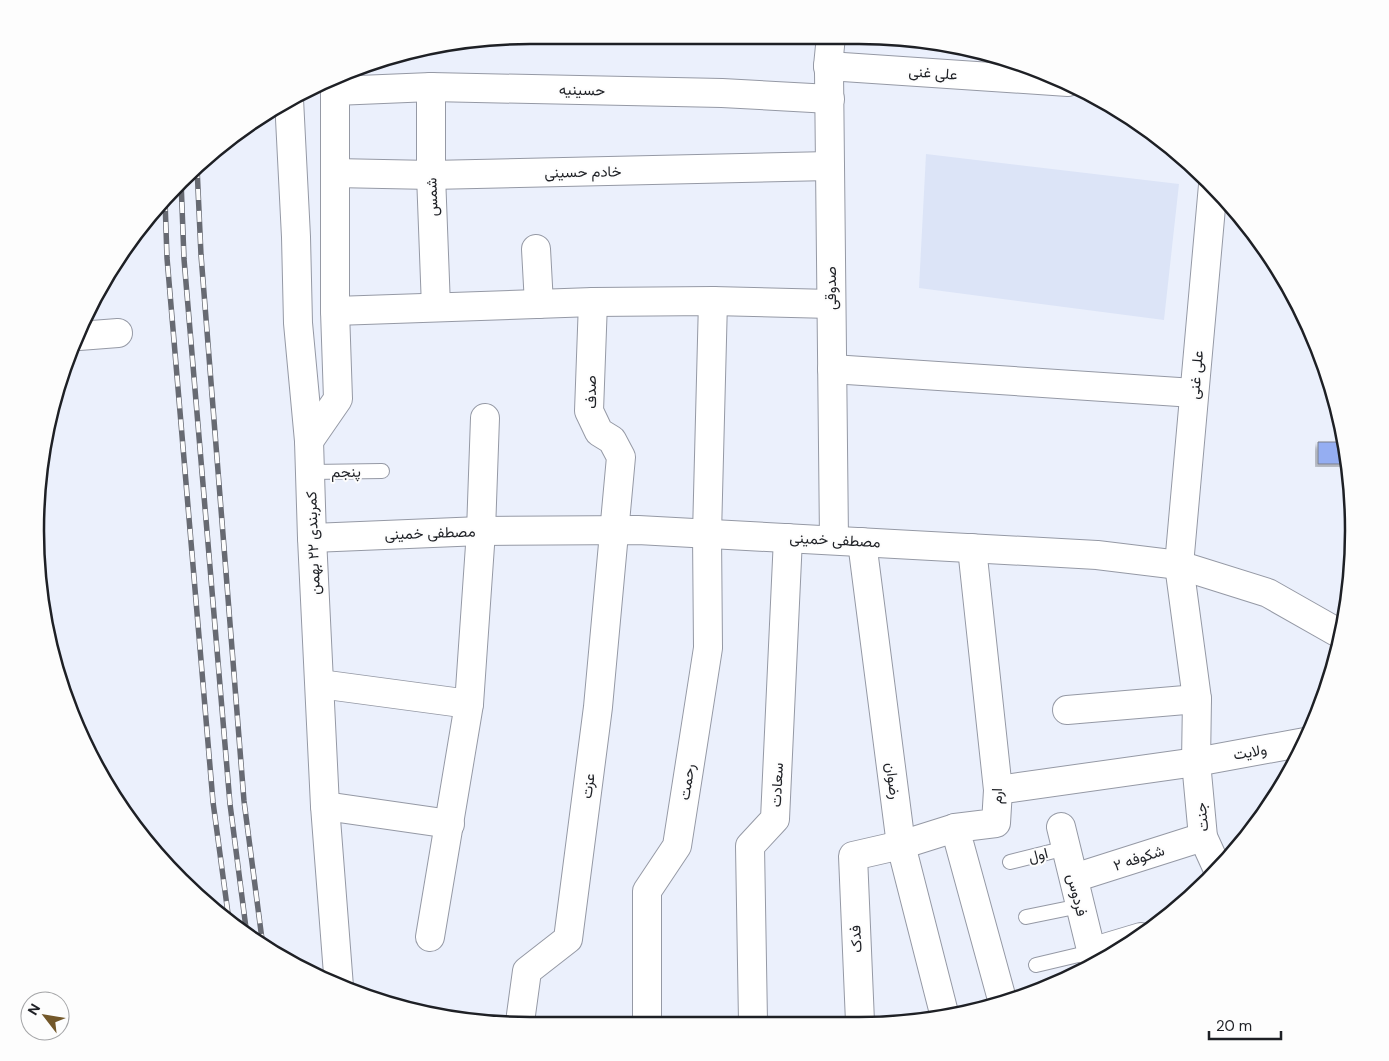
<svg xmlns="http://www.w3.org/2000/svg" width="1389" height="1061" viewBox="0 0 1389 1061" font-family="'DM Sans',Vazirmatn,sans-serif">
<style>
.built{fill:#dce4f7}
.building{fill:#95aef2;stroke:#7a7e89;filter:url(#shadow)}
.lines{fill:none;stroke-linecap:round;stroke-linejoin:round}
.lane-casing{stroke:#9599a5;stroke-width:16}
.street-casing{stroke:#9599a5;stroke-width:30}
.secondary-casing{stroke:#9599a5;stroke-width:30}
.lane{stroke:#fff;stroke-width:14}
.street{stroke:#fff;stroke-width:28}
.secondary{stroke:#fff;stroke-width:28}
.rail-casing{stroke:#676a72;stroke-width:5.5}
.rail{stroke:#fdfdfd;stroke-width:4;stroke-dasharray:11;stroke-linecap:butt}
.labels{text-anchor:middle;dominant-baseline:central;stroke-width:4;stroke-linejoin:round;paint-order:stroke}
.street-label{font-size:15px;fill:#1e2025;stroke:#fdfdfd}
.rim{fill:none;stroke:#1e2025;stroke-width:2.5}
</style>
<defs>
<filter id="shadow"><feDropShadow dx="-4.5" dy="4.5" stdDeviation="2.5" flood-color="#0004"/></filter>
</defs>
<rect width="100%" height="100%" fill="#ebf0fc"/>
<path class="built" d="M926 154 1179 184 1164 320 919 288Z"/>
<path class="building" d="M1318 442H1345L1347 464H1318Z"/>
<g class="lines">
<g class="lane-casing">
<g id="lane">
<path d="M311 472 382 471"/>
<path d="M1010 862 1066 848"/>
<path d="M1026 917 1080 906"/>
<path d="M1036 965 1091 952"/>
</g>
</g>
<g class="street-casing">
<g id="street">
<path d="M831 36 828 66 829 72 834 540"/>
<path d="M828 66 1068 82"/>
<path d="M431 87V175L436 307"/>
<path d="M335 173 431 175 830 166"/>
<path d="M1213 185 1179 565 1197 699 1196 762 1203 837 1218 870"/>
<path d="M536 249 539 304"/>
<path d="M335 311 593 302 713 301 831 304"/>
<path d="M79 336 118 333"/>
<path d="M832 369 1194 393"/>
<path d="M309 441 338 399 335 311V91L431 87 722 93 830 99"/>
<path d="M862 542 901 845 945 1017"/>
<path d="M972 548 998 790 996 823 955 828 1003 1003"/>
<path d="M320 684 469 704"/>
<path d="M1067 710 1197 699"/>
<path d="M998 790 1196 762 1305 742"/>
<path d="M325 806 450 824"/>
<path d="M1061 827 1094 962"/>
<path d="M1074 878 1203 837"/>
<path d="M430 937 469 704 481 531 485 418"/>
<path d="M1091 952 1141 937"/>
<path d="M520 1022 527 971 568 939 598 707 621 457 612 440 599 432 589 411 593 302"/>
<path d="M647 1022V891L677 846 708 648 707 534 713 301"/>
<path d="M753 1022 750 846 775 819 788 538"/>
<path d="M860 1022 853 856 901 845 955 828"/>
</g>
</g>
<g class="secondary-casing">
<g id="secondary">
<path d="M289 99 296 237 298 323 309 441 312 538 325 806 339 987"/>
<path d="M312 538 481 531 638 530 1097 555 1179 565 1268 593 1342 635"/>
</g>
</g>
<use href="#lane" class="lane"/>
<use href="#street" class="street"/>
<use href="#secondary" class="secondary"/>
<g class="rail-casing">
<g id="rail">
<path d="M197 167 201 255 244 801 263 947"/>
<path d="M181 180 184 259 230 804 247 936"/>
<path d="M165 200 167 258 213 802 229 921"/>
</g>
</g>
<use href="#rail" class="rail"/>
</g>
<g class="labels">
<g class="street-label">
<text transform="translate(933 73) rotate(4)">علی غنی</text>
<text transform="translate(582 90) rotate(1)">حسینیه</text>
<text transform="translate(583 172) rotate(-1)">خادم حسینی</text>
<text transform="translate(432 197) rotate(-92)">شمس</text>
<text transform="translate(831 288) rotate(-90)">صدوقی</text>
<text transform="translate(1196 375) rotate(-85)">علی غنی</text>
<text transform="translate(591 392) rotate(-91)">صدف</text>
<text transform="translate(346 472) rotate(-1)">پنجم</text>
<text transform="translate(430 533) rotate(-2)">مصطفی خمینی</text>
<text transform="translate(835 540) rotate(3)">مصطفی خمینی</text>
<text transform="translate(313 543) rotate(-92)">کمربندی ۲۲ بهمن</text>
<text transform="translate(1250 752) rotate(-10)">ولایت</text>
<text transform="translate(893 781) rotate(83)">رضوان</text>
<text transform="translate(687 782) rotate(-81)">رحمت</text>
<text transform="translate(777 785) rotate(-87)">سعادت</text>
<text transform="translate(588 786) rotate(-82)">عزت</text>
<text transform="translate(997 796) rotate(-89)">ارم</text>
<text transform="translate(1202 817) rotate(-96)">جنت</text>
<text transform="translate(1038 855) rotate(-14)">اول</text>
<text transform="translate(1139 858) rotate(-18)">شکوفه ۲</text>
<text transform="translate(1077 895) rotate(76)">فردوس</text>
<text transform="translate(856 939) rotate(-93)">فدک</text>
</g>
</g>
<path d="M0 0H1389V1061H0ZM530 44H859A486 486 0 0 1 1345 530V531A486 486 0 0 1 859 1017H530A486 486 0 0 1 44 531V530A486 486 0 0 1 530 44Z" fill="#fdfdfd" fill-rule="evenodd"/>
<path class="rim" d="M530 44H859A486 486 0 0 1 1345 530V531A486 486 0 0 1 859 1017H530A486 486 0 0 1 44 531V530A486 486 0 0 1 530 44Z"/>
<g transform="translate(45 1016) rotate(301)"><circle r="24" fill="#fdfdfd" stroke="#a4a5a7"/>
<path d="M0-4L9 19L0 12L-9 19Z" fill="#73582a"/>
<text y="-8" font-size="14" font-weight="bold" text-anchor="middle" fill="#1e2025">N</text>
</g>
<path d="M1209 1031v8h72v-8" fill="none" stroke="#1e2025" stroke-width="2.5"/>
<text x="1216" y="1031" font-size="15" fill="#1e2025" stroke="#fdfdfd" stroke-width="4" paint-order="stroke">20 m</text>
</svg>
